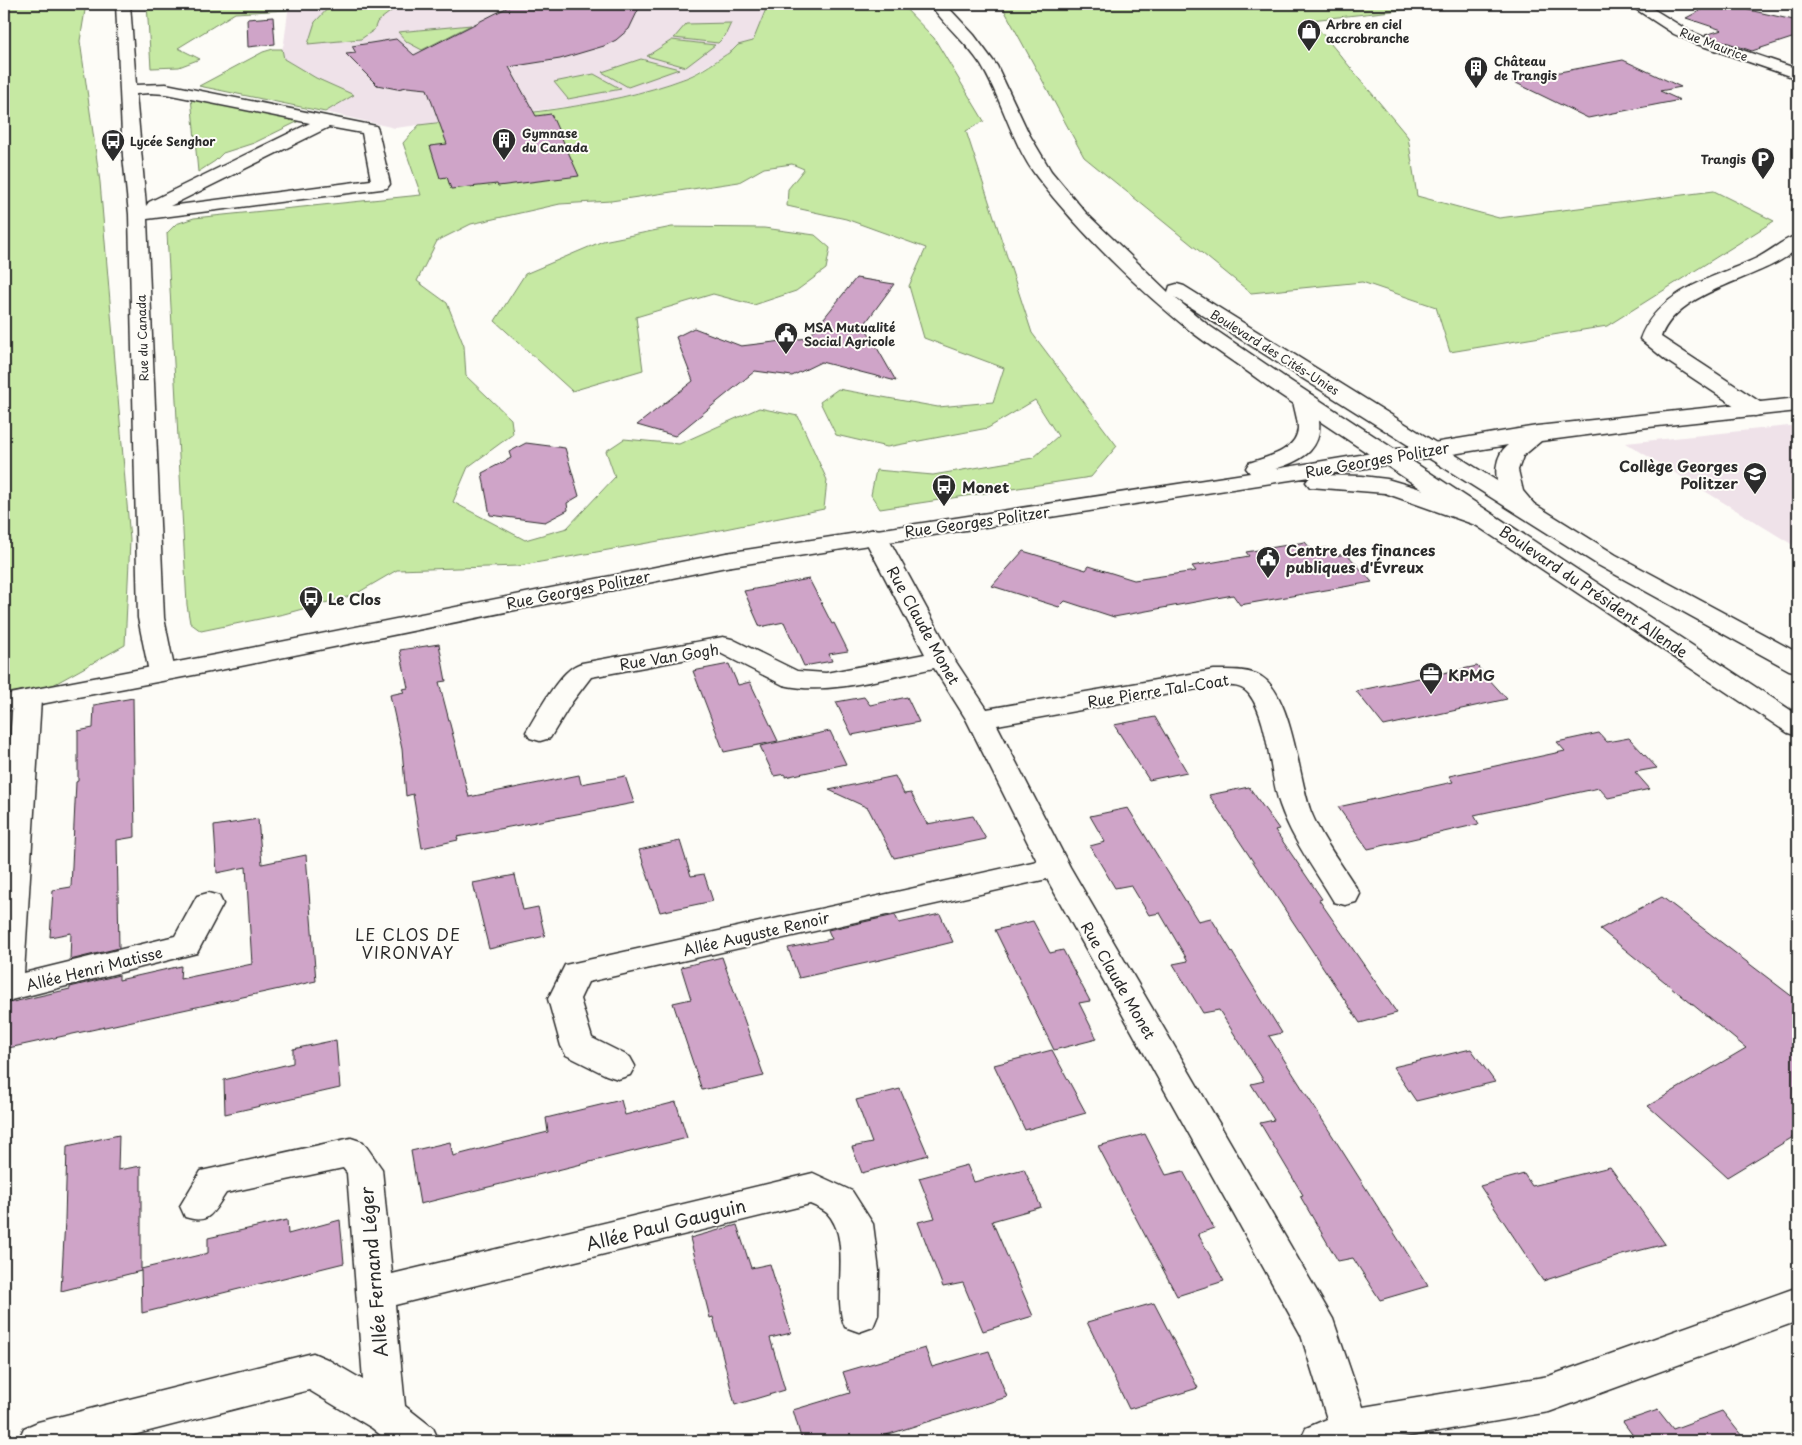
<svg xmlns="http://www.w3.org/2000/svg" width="1802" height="1445" viewBox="0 0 1802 1445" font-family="'Playpen Sans',sans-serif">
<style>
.built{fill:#efe2e9}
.green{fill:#c6e9a3;stroke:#788a67}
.building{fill:#cfa4c8;stroke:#2b2b2b}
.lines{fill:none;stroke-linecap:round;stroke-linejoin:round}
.street-casing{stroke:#2b2b2b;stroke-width:3}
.secondary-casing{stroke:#2b2b2b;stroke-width:3}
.primary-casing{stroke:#2b2b2b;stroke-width:3}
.street{fill:#fdfcf7;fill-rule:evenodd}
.secondary{fill:#fdfcf7;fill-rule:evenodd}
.primary{fill:#fdfcf7;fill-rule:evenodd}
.labels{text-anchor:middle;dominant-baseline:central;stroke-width:4;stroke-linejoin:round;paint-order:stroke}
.far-poi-label{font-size:12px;font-weight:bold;fill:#2b2b2b;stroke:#fdfcf7;text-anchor:start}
.far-street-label{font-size:12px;fill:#2b2b2b;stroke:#fdfcf7}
.street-label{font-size:15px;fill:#2b2b2b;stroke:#fdfcf7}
.poi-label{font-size:15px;font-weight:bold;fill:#2b2b2b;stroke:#fdfcf7;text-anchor:start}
.neighbourhood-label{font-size:16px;letter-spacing:1px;fill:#2b2b2b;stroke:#fdfcf7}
.near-street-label{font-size:18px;fill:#2b2b2b;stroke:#fdfcf7}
</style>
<rect width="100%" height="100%" fill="#fdfcf7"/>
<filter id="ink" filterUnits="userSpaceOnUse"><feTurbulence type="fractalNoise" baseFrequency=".02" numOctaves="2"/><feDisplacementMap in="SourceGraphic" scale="10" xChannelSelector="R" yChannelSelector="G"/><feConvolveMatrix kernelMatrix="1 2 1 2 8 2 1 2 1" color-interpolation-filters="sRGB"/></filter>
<g filter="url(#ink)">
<g class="built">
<path d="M289 4H768L753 41 738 45 732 51 688 77 657 88 596 103 395 128 325 112 354 95 316 78 284 59 282 49 284 43Z"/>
<path d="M1798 425V548L1626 443Z"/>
</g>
<g class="green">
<path d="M4 4H86L80 41 100 182 130 540 125 645 53 685 4 695Z"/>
<path d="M147 4H289L287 10 235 13 178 48 200 59 179 67 151 68Z"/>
<path d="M332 4H389L394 9 377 22 374 30 361 39 308 44 315 22Z"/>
<path d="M768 4H901L934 38 984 121 966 131 1032 333 1117 446 1091 477 880 509 871 495 876 470 933 475 1033 458 1058 436 1035 400 988 428 887 447 836 435 820 402 838 389 938 407 993 402 1004 368 924 338 909 286 926 248 846 219 787 206 788 189 804 169 792 164 764 168 739 182 611 201 560 204 471 224 437 241 417 281 447 303 464 346 466 376 511 419 513 434 468 467 453 502 525 540 567 528 615 477 606 451 624 439 679 444 759 408 798 416 827 480 824 509 715 531 518 566 397 570 354 595 284 614 201 631 190 623 187 605 167 233 176 224 194 218 421 195 403 143 419 125C508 114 601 110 686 78 702 72 717 60 732 51L738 45 753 41Z"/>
<path d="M1001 4H1414L1419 8 1311 20 1408 137 1417 196 1499 218 1714 191 1774 221 1607 326 1450 352 1436 307 1362 282 1251 293 1084 157Z"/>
<path d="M731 23 725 36 718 43 674 38 686 24Z"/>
<path d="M471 25 422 50 407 42 398 32Z"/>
<path d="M672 40 715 45 686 67 647 56Z"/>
<path d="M273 49H282L284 59 316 78 354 95 325 112 199 86 263 52Z"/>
<path d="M641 59 679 69 628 87 602 72Z"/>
<path d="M594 74 621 89 568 99 554 82Z"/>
<path d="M191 97 299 121 254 143 223 153 215 161 198 172Z"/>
<path d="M672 227 764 228 815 235 830 248 826 269 796 291 754 305 713 294 636 317 643 370 572 391 495 321 525 274 603 241Z"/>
</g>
<g class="building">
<path d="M514 4H641L629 29 616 40 604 46 560 59 509 67 536 116 551 114 579 176 498 186 497 184 451 189 447 177 440 178 430 146 447 144 427 89 407 87 397 89 377 85 346 54 356 53 352 46 396 39 414 55Z"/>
<path d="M1713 4H1722L1798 21V36L1752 51 1705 35 1722 30 1686 18Z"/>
<path d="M273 17 275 44 248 47 247 19Z"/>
<path d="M1623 60 1681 87 1660 91 1680 100 1588 118 1512 81Z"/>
<path d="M856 278 894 284 864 325 896 381 821 362 792 376 755 371 675 436 637 425 693 381 676 337 694 328 741 346 808 338Z"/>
<path d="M526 443 565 448 579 496 567 503 568 510 545 522 490 515 482 473 511 458 509 452Z"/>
<path d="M1305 542 1312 550 1326 548 1333 556 1347 554 1372 582 1240 605 1233 595 1114 617 1065 601 1059 607 992 586 1023 551 1086 570 1089 566 1134 580 1196 571 1192 566 1249 556 1246 552Z"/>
<path d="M809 579 832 624 834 623 848 651 829 654 832 661 804 666 784 622 760 627 744 591Z"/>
<path d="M439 644 446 681 439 682 469 797 579 775 581 784 625 776 634 803 457 837 458 840 422 848 413 794 406 796 402 749 390 695 404 692 402 689 408 688 400 650Z"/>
<path d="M729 664 738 685 750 682 778 741 724 752 693 671Z"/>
<path d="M1477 666 1507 699 1384 726 1356 691Z"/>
<path d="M864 697 870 705 907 697 919 722 852 735 836 702Z"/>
<path d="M133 698 135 837 117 840 119 948 70 960 71 933 50 937 53 890 71 887 76 782 78 781V731L93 728 94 705Z"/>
<path d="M1155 717 1187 772 1149 780 1114 725Z"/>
<path d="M830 731 846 764 785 777V774L774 776 760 746Z"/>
<path d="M1599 733 1607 742 1629 738 1657 768 1635 772 1650 789 1608 798 1599 788 1474 815 1479 824 1368 849 1338 807 1453 782 1449 776 1565 751 1557 742Z"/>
<path d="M895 776 904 794 911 793 927 824 973 816 986 839 894 858 868 808 829 790Z"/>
<path d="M1249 787 1279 829 1275 830 1322 899 1319 900 1397 1013 1360 1023 1209 795Z"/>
<path d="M1128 808 1198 921 1211 918 1282 1033 1269 1036 1428 1286 1380 1300 1353 1258 1338 1261 1300 1196 1303 1195 1260 1123 1274 1120 1251 1084 1264 1081 1219 1010 1203 1013 1173 964 1188 961 1160 913 1149 915 1131 885 1115 888 1090 846 1105 842 1090 816Z"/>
<path d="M258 819 262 864 306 855 316 981 4 1049V1004L70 989V987L119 975V980L181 966 180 979 252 964 246 867 217 873 214 826Z"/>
<path d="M680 841 691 876 704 874 713 901 660 912 639 850Z"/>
<path d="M515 875 523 910 538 907 545 936 489 949 473 883Z"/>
<path d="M1662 897 1798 1001V1134L1727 1177 1648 1106 1746 1048 1600 929Z"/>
<path d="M940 914 953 942 880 960 799 978 788 948 832 939 828 930 895 915 899 923Z"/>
<path d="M1033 921 1050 953 1063 950 1090 1001 1079 1003 1097 1039 1054 1050 995 930Z"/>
<path d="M722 957 764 1076 702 1090 673 1003 691 999 681 967Z"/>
<path d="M336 1040 340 1088 225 1114 224 1080 293 1063V1049Z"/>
<path d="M1471 1049 1495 1082 1416 1101 1393 1067Z"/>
<path d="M1052 1050 1086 1113 1025 1130 994 1065Z"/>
<path d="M900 1089 928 1155 862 1173 852 1147 872 1143 856 1100Z"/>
<path d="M621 1100 625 1115 676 1102 687 1138 420 1204 411 1151 450 1142 453 1156 503 1143 548 1132 546 1118Z"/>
<path d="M1145 1134 1166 1175 1183 1171 1214 1228 1198 1234 1224 1281 1177 1296 1098 1146Z"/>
<path d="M119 1135 118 1170 141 1166V1271L61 1291 65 1220 67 1146Z"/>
<path d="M967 1165 974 1182 1024 1169 1041 1207 992 1221 1033 1316 983 1331 963 1283 943 1287 918 1222 935 1218 919 1178Z"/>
<path d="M1610 1167 1665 1244 1622 1255 1543 1281 1480 1186 1524 1174 1532 1186Z"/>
<path d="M287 1220 288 1234 340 1220 344 1263 142 1313 141 1269 208 1253V1238Z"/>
<path d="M737 1225 751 1268 770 1264 791 1333 770 1338 785 1390 735 1405 713 1317 710 1318 690 1238Z"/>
<path d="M1154 1303 1198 1388 1129 1409 1087 1322Z"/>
<path d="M925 1348 932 1367 989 1351 1007 1397 867 1441H802L793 1410 850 1393 843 1372Z"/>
<path d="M1658 1410 1673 1429 1722 1411 1746 1441H1637L1623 1422Z"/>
</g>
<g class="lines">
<g class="street-casing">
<g id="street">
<path d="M116 4H130L136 85 166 84 376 126 378 130 390 184 387 188 381 189 147 219 164 618 175 672 171 678 162 680 153 678 149 672 138 618 129 214 123 156ZM150 93 166 94 310 123 149 202 146 206 136 94ZM329 127 362 133 371 180 170 206Z"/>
<path d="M1628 4H1645L1684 28 1704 37 1798 69V79L1694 43 1674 34Z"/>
<path d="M1798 235V249C1790 254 1781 261 1772 265 1737 283 1675 297 1661 337L1763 404 1766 409 1763 414 1755 416 1747 414 1667 361 1640 339C1658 290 1714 278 1757 258 1771 251 1783 239 1798 235Z"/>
<path d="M875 529 884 531 887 536 954 659 987 709 1214 670C1228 670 1242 669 1256 674 1292 687 1298 778 1311 812 1323 842 1344 867 1360 894L1356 902 1345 905 1334 902C1315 870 1292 840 1280 805 1269 774 1269 720 1249 694 1240 683 1227 686 1214 686L997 725 1070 867 1333 1319 1363 1407 1549 1376 1798 1287V1321L1549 1412 1381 1441H1300L1306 1428 1327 1419 1301 1335 1047 879 588 982 580 999 592 1038 630 1057 635 1066 630 1075 618 1079 606 1075 566 1055 561 1046 548 999 565 965 1037 861 966 719 934 668C888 677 828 696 783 685L720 653 591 677 572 702 550 738 540 741 530 738 526 732C538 713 560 668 582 663L723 637 732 639 797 671 826 673 925 654 863 536 866 531Z"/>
<path d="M27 691 37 693 41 699 24 973 175 936 197 896 208 893 219 896 223 904 197 953 7 1001 4 1000V824L13 699 17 693Z"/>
<path d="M351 1138 363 1142 382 1169 392 1274 813 1173 852 1191 873 1224 879 1271 878 1315 873 1327 859 1332 845 1327C831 1296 853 1240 827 1213 822 1209 815 1206 810 1204L395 1305 405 1406 433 1428 439 1441H388L372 1428 309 1390 110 1441H18L24 1428 38 1422 313 1353 327 1359 363 1380 347 1173 343 1168 226 1193C213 1212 210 1225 185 1217L180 1206 201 1171Z"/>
</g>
</g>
<g class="secondary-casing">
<path id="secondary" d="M1304 394 1312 395C1316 401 1316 407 1318 414 1325 448 1304 460 1275 469L1537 426 1798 398V411L1649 427 1541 441 1523 456 1518 470 1523 491 1539 510 1535 515C1503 523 1482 465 1508 445L1323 475 1362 476 1387 479 1431 492 1489 515 1493 520 1489 525 1481 527 1385 493 1310 487 1306 482 1310 477 726 567 241 666 4 711V695L241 650 726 553 1250 473 1246 468 1249 463C1267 457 1297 451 1298 428 1298 419 1294 409 1293 400L1296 395Z"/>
</g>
<g class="primary-casing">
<path id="primary" d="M930 4H945L974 35 997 66 1029 134 1051 171 1086 213 1168 292 1170 286 1177 284 1184 286 1616 555 1798 653V672L1789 670 1598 565 1174 297 1208 325 1286 378 1798 715V736L1788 733 1270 388C1245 369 1218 352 1193 333 1139 290 1079 232 1037 177 1012 144 1003 101 981 65 966 42 945 26 930 4Z"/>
</g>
<use href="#street" class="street"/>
<use href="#secondary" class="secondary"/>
<use href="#primary" class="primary"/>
</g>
</g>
<defs>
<g id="shop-pin" transform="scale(1.25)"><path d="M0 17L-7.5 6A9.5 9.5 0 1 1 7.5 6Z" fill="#2b2b2b" stroke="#fdfcf7"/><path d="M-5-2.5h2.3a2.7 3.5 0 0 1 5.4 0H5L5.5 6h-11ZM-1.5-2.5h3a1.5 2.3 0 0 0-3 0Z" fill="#fff"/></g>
<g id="building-pin" transform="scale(1.25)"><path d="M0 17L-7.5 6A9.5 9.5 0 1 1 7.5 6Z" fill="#2b2b2b" stroke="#fdfcf7"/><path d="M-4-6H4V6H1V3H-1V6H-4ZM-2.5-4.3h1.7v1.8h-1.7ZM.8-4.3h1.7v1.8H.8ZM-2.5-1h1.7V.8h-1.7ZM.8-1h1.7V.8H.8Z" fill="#fff"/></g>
<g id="bus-pin" transform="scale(1.25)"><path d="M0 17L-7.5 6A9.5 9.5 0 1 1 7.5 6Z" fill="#2b2b2b" stroke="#fdfcf7"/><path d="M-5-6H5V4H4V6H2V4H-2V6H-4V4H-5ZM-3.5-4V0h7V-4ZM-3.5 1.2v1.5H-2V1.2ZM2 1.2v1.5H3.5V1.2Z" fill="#fff"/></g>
<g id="parking-pin" transform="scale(1.25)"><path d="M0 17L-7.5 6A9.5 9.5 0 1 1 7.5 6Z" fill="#2b2b2b" stroke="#fdfcf7"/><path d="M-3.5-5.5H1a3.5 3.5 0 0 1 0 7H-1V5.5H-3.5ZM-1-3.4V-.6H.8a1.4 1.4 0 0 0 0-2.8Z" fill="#fff"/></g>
<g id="civic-pin" transform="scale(1.25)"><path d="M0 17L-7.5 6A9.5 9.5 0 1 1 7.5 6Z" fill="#2b2b2b" stroke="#fdfcf7"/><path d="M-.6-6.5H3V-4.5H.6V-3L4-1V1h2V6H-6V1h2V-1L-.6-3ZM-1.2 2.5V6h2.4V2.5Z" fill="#fff"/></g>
<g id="school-pin" transform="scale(1.25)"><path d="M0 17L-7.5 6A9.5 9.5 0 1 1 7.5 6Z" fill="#2b2b2b" stroke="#fdfcf7"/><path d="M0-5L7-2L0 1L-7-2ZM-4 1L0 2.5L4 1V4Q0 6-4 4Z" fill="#fff"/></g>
<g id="office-pin" transform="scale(1.25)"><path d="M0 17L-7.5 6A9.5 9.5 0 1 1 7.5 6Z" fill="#2b2b2b" stroke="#fdfcf7"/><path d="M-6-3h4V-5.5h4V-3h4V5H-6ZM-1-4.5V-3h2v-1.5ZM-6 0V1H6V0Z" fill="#fff"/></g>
</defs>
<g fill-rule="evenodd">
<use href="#shop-pin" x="1309" y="31"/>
<use href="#building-pin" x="1476" y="68"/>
<use href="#building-pin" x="504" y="140"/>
<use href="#bus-pin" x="113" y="141"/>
<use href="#parking-pin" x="1763" y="159"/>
<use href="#civic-pin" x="786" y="334"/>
<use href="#school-pin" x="1755" y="474"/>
<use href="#bus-pin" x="944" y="486"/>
<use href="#civic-pin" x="1268" y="558"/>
<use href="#bus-pin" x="311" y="598"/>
<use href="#office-pin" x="1431" y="674"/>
</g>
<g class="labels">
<g class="far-poi-label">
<text x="1326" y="24">Arbre en ciel<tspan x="1326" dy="14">accrobranche</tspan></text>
<text x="1494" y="61">Château<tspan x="1494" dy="14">de Trangis</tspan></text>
<text x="522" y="133">Gymnase<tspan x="522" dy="14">du Canada</tspan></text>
<text x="130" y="141">Lycée Senghor</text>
<text x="1746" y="159" text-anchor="end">Trangis</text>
<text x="804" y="327">MSA Mutualité<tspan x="804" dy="14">Social Agricole</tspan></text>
</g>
<g class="far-street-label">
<text transform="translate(1714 44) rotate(21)">Rue Maurice</text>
<text transform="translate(142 338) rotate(-92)">Rue du Canada</text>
<text transform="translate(1275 352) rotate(32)">Boulevard des Cités-Unies</text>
</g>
<g class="street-label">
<text transform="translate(1377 459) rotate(-10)">Rue Georges Politzer</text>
<text transform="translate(977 521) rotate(-8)">Rue Georges Politzer</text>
<text transform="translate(578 589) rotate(-11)">Rue Georges Politzer</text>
<text transform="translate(1594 591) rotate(34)">Boulevard du Président Allende</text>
<text transform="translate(924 625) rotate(61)">Rue Claude Monet</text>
<text transform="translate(669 656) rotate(-9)">Rue Van Gogh</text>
<text transform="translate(1158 690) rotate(-9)">Rue Pierre Tal-Coat</text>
<text transform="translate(756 933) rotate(-13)">Allée Auguste Renoir</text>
<text transform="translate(94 968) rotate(-14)">Allée Henri Matisse</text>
<text transform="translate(1119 980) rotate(60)">Rue Claude Monet</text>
</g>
<g class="poi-label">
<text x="1738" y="465" text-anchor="end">Collège Georges<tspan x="1738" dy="17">Politzer</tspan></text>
<text x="962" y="486">Monet</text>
<text x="1286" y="549">Centre des finances<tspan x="1286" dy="17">publiques d'Évreux</tspan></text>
<text x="328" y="598">Le Clos</text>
<text x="1448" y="674">KPMG</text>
</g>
<g class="neighbourhood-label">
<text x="408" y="934">LE CLOS DE<tspan x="408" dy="18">VIRONVAY</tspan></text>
</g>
<g class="near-street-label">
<text transform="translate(666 1224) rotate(-14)">Allée Paul Gauguin</text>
<text transform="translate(373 1272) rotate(-95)">Allée Fernand Léger</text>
</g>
</g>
<rect width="1802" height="1445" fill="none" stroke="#fdfcf7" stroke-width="20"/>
<rect x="10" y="10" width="1782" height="1425" fill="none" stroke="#2b2b2b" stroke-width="2" filter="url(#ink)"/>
</svg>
